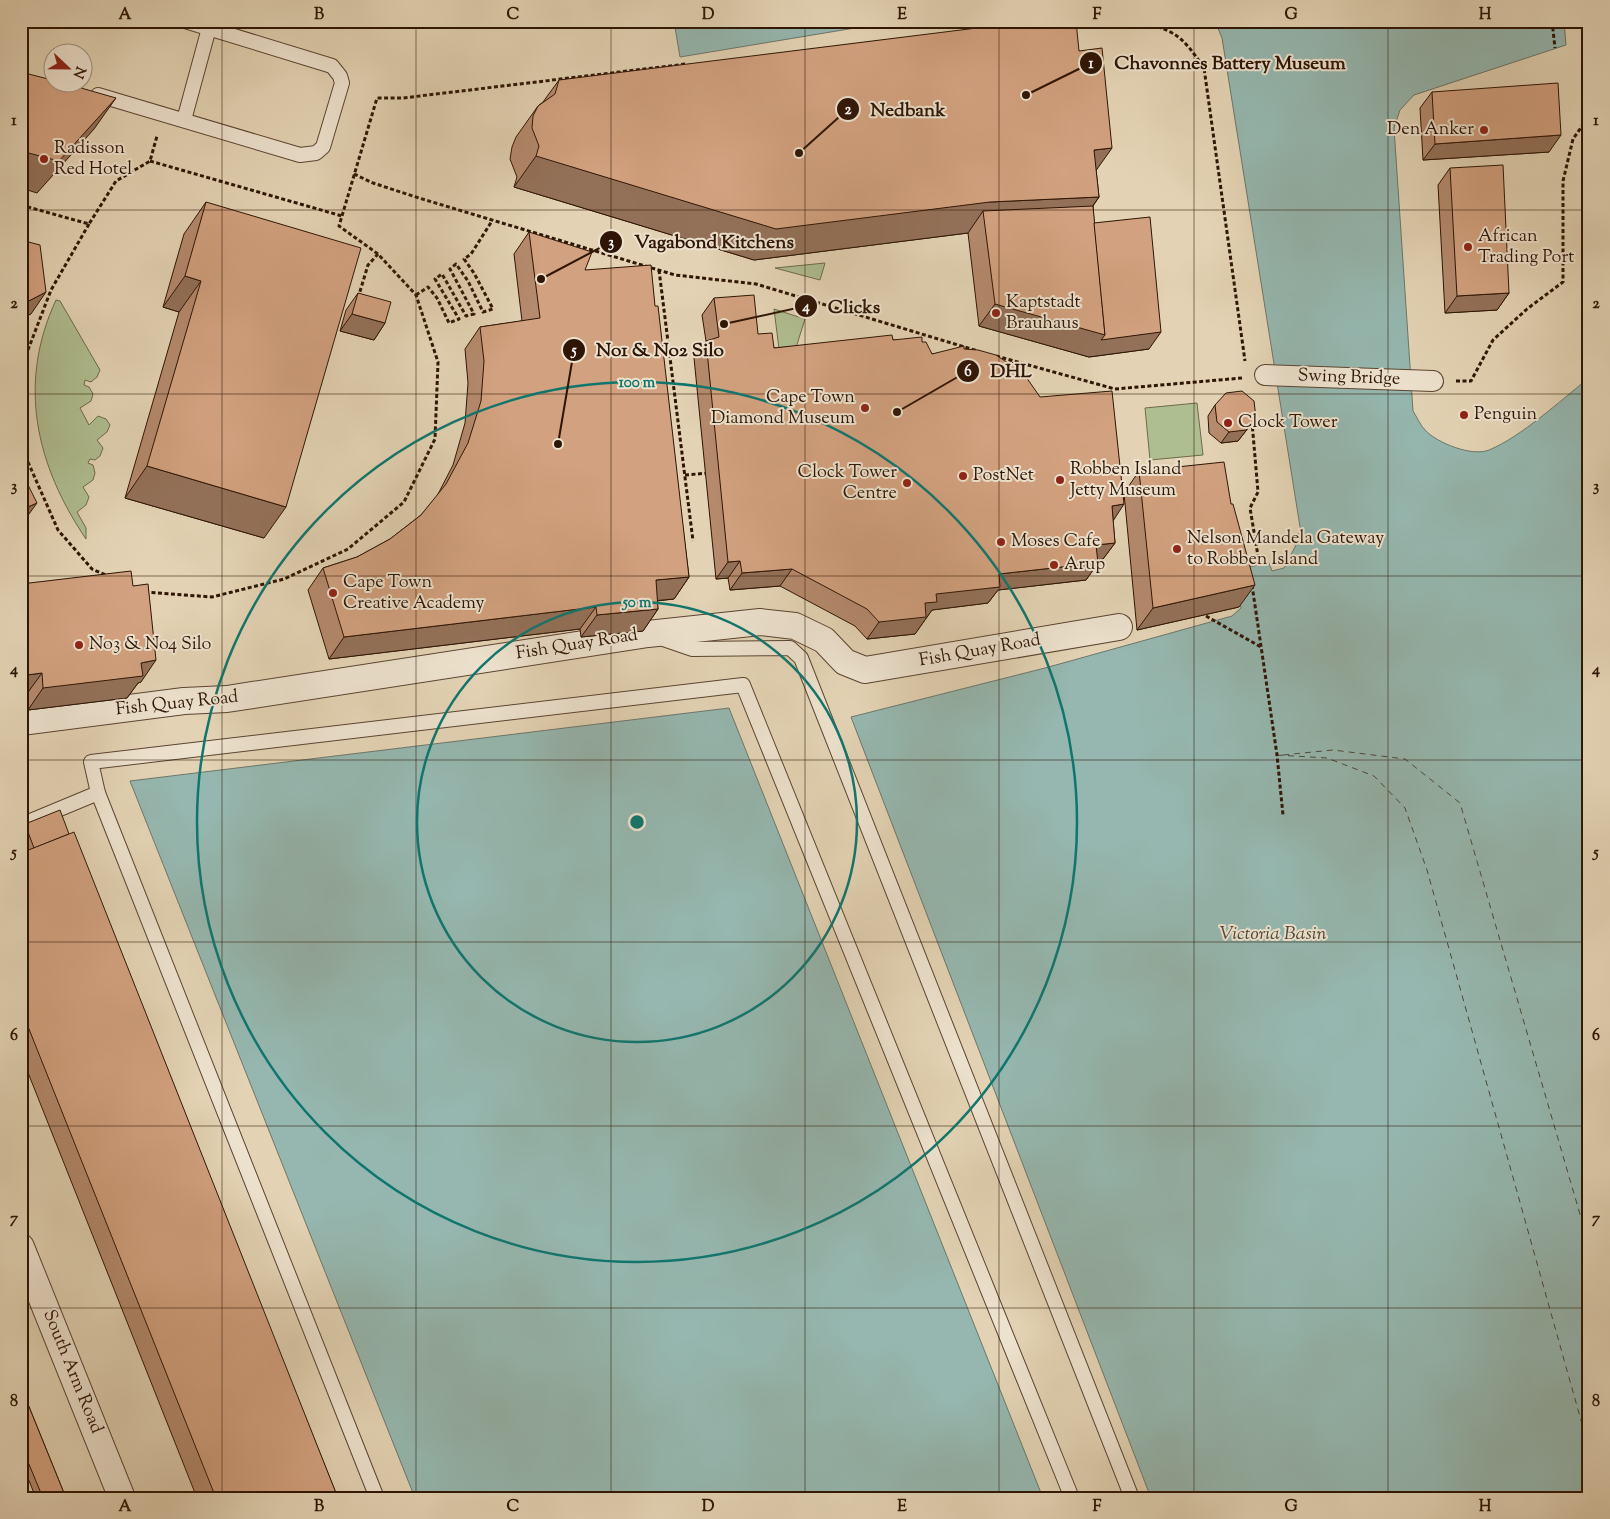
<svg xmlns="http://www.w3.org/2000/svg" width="1610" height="1519" viewBox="0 0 1610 1519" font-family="'Sorts Mill Goudy',serif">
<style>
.green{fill:#afbe91;stroke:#6e6a4b}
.water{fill:#95b7af;stroke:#6c766b}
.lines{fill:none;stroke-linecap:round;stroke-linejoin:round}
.ferry{stroke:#4d4638;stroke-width:1;stroke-dasharray:6 5;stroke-linecap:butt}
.service-casing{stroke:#5b4431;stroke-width:16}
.pedestrian-casing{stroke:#5b4431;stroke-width:22}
.minor-casing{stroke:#5b4431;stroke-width:28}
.path{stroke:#2e1505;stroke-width:3;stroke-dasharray:4 2.5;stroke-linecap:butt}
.service{stroke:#ede2ce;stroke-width:14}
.pedestrian{stroke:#ede2ce;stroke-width:20}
.minor{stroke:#ede2ce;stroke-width:26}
.wall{fill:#b58a6d;stroke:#2e1505}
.shaded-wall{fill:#937159;stroke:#2e1505}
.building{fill:#d2a17f;stroke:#2e1505}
.grid{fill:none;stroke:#2e1505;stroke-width:1;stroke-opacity:0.55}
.ring{fill:none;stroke:#0f766e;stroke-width:2.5}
.poi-dot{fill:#8f2418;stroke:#ede2ce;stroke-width:2}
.labels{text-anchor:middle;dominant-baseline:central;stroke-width:4;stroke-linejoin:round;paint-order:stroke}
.poi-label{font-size:18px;fill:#2e1505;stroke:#ede2ce;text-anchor:start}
.street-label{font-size:18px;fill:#2e1505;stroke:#ede2ce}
.water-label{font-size:19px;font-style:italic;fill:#4d4638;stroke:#ede2ce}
.centre{fill:#0f766e;stroke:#ede2ce;stroke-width:2.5}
.ring-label{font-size:15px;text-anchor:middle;font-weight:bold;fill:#0f766e;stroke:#ede2ce;stroke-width:4;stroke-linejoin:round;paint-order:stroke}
.leader{fill:none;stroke:#2e1505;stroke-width:2}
.callout-dot{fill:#2e1505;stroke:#ede2ce;stroke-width:2}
.mark-label{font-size:15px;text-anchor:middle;font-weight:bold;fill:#fff}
.callout-label{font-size:19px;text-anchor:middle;font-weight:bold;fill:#2e1505;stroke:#ede2ce;stroke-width:4;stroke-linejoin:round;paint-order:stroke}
.neatline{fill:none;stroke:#2e1505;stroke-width:2}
.grid-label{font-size:16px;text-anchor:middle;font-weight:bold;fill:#2e1505}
</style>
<rect width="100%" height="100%" fill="#e3d3b4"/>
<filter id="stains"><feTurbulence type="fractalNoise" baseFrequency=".004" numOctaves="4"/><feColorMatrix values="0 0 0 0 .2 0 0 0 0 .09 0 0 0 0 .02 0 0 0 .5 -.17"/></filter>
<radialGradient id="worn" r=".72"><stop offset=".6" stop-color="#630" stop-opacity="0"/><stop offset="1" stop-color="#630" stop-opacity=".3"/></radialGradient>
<g class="green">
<path d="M825 263 820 280 775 268Z"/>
<path d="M56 300 60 301 100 370 97 377 91 382 85 380 84 385 89 387 93 394 91 401 80 408 89 425 98 416 106 419 110 425 107 432 97 440 103 448 100 456 95 460 90 459 88 463 93 465 95 473 93 480 83 487 89 497 86 505 77 512 86 528V539C36 465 17 384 56 300Z"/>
<path d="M774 309 805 319 793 357H780Z"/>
<path d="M1197 403 1203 455 1150 460 1145 408Z"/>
</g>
<g class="water">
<path d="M674 21H897L680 57Z"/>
<path d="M1215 21H1564L1566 45 1414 95 1400 110 1394 128 1413 411C1417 417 1420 425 1425 430 1437 443 1472 457 1489 450 1521 437 1561 400 1589 378V1498H1151L851 717 1045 668 1232 616 1241 608 1233 570 1269 563 1272 571 1284 568 1296 545 1288 541 1287 537 1301 533 1222 38Z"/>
<path d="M729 708 1043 1498H415L130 781Z"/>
</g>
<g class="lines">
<g class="ferry">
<path d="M1277 755 1327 758 1374 776 1405 808 1427 870 1589 1449"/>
<path d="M1283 755 1333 750 1405 759 1460 803 1589 1245"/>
</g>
<g class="service-casing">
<g id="service">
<path d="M98 95 300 155 316 153 323 147 342 83 340 76 332 66 185 21"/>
<path d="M184 120 209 28"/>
<path d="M660 638 692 649 790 648 801 658 1132 1498"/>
<path d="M21 825 98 793"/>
<path d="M377 1498 98 793 91 762 743 685 1072 1498"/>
</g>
</g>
<g class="pedestrian-casing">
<path id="pedestrian" d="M1265 375 1433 381"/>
</g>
<g class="minor-casing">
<g id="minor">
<path d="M21 722 184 701 227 699 648 634 760 622 795 626 824 640 845 662 865 670 1119 627"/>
<path d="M21 1247 122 1498"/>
</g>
</g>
<g class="path">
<path d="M1132 21C1174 29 1181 34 1204 68L1245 361"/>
<path d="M1552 21 1555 48"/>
<path d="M1586 21 1589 50"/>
<path d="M150 161 342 216"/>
<path d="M354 174 373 183 419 198 675 275 756 284 978 351"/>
<path d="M21 205 89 224 116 181 150 161 157 136"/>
<path d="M89 224 51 290 26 355 24 453 58 530 92 569 108 576"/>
<path d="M659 270 693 541"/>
<path d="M416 295 428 287 437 298 449 323 459 319 435 279 442 274 466 316 474 314 450 269 456 264 468 281 483 312 493 309 474 273 464 259 471 254 492 221"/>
<path d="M358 298 368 265 378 254"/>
<path d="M996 356 1115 389 1242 378"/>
<path d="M1456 381H1471L1493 340 1527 309 1563 282V181L1573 139 1589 116"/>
<path d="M685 475 709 473"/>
<path d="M1249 564 1248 559 1258 556 1250 508 1258 492 1252 422"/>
<path d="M1252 585 1277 755 1283 815"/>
<path d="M145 592 212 597 284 579 348 549 404 502 435 439 438 362 416 295 378 254 339 226 377 98H403L686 64"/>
<path d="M1206 616 1261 647"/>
</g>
<use href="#service" class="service"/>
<use href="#pedestrian" class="pedestrian"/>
<use href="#minor" class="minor"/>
</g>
<g class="wall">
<path d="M1079 51 1096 170 1099 197 1093 206 1094 223 1149 349 1089 357 979 326 968 233 754 260 514 187 517 177 510 159 512 147 516 137 538 106 543 102 559 80Z"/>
<path d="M1432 92 1549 152 1423 160 1420 108Z"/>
<path d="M1450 168 1509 293 1497 310 1445 313 1438 185Z"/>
<path d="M206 202 264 538 125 498 179 312 163 307 184 234Z"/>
<path d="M529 232 585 270 655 306 689 577 674 599 657 601 658 609 643 631 581 637 580 629 329 659 308 590 323 568 357 557 390 539 421 515 437 496 453 465 465 423 468 383 465 349 480 327 522 321 514 254Z"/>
<path d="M358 293 385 323 374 340 340 331 346 310Z"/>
<path d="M714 298 758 334 774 348 893 340 922 342 932 354 964 349 1113 521 1115 543 1103 559 1097 560 1098 563 1086 580 998 590 988 603 932 610 915 634 867 639 855 626 780 586 730 590 728 578 716 579 694 358 706 341 702 315Z"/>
<path d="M1215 405 1256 418 1238 441 1221 443 1209 433 1208 416Z"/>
<path d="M1139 471 1231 504 1239 607 1137 630 1124 493Z"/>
<path d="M21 584 141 682 138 683 127 698 28 710 26 695 21 696Z"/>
<path d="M25 824 69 834 338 1498H197L21 1055V853L24 852 21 846V830Z"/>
<path d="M21 1387 66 1498H36L21 1461Z"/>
</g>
<g class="shaded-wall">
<path d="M116 98 94 129 37 193 21 188V151Z"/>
<path d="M1561 135 1549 152 1423 160 1435 144Z"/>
<path d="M1112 148 1090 179 1094 150Z"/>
<path d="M536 156 990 202 1099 197 1077 228 983 211 968 233 754 260 514 187Z"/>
<path d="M185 276 201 281 179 312 163 307Z"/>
<path d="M46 292 31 314 21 319V305Z"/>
<path d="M1509 293 1497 310 1445 313 1457 296Z"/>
<path d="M995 304 1161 332 1149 349 1089 357 979 326Z"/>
<path d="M352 314 385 323 374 340 340 331Z"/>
<path d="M1256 418 1238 441 1221 443 1229 432Z"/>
<path d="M147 466 286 507 264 538 125 498Z"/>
<path d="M37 503 21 525V510Z"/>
<path d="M1124 504 1113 521 1112 506Z"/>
<path d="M1115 543 1103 559 1085 562 1096 545Z"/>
<path d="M740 561 728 578 716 579 728 562Z"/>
<path d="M1098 563 1086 580 998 590 988 603 932 610 915 634 867 639 879 622 925 603 936 594 999 574Z"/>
<path d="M792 569 780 586 730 590 742 573Z"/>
<path d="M689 577 674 599 641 602 656 580Z"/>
<path d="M1255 585 1239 607 1137 630 1153 608Z"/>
<path d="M596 607 580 629 329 659 344 637Z"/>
<path d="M658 609 643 631 581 637 597 615Z"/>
<path d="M156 660 141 682 138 683 127 698 28 710 43 688 141 663Z"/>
<path d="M42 673 26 695 21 696V683L27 675Z"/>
</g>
<g class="building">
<path d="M1033 21H1076L1079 51 1102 48 1112 148 1094 150 1099 197 990 202 776 229 536 156 539 146 532 128 533 116 538 106 555 94 559 80Z"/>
<path d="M21 72 52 80V82H60L116 98 59 161 21 151Z"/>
<path d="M1558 83 1561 135 1435 144 1432 92Z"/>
<path d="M1503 165 1509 293 1457 296 1450 168Z"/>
<path d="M206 202 361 248 286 507 147 466 201 281 185 276Z"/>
<path d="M1093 206 1105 335 995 304 983 211Z"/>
<path d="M1150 217 1161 332 1101 340 1105 335 1094 223Z"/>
<path d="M529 232 592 252 585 270 651 265 655 306H658L689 577 656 580 658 609 597 615 596 607 344 637 323 568 357 557 390 539 421 515 446 484 468 443 481 401 484 361 480 327 540 318Z"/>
<path d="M21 240 40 245 46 292 21 305Z"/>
<path d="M358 293 391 302 385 323 352 314Z"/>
<path d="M754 295 758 334 772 333 774 348 892 335 893 340 922 337V342H926L932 354 964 346V349L978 350 996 355 1008 363 1011 361 1024 374 1040 397 1112 391 1124 504 1112 506 1115 543 1096 545 1098 563 999 574 1000 587 936 594 937 602 925 603 926 617 879 622 867 609 792 569 742 573 740 561 728 562 706 341 719 337 714 298Z"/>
<path d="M1242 391 1254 401 1256 418 1246 430 1229 432 1217 422 1215 405 1226 393Z"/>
<path d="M1224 462 1231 504H1233L1255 585 1153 608 1139 471Z"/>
<path d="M21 471 37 503 21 510Z"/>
<path d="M131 571 133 586 148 584 156 660 141 663 143 676 43 688 42 673 27 675 25 654 21 655V584Z"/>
<path d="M60 810 69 834 34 848 25 824Z"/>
<path d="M74 832 338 1498H216L21 1009V853Z"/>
<path d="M21 1387 66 1498H43L21 1445Z"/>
</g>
<path class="grid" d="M222 21V1498M416 21V1498M611 21V1498M805 21V1498M999 21V1498M1194 21V1498M1388 21V1498M21 210H1589M21 394H1589M21 576H1589M21 760H1589M21 942H1589M21 1126H1589M21 1308H1589"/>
<g class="ring">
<circle cx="637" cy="822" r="220"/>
<circle cx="637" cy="822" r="440"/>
</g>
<g class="poi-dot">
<circle cx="1484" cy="130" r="5"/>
<circle cx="44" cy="159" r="5"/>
<circle cx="1468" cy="247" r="5"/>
<circle cx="996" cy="313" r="5"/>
<circle cx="865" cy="408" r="5"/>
<circle cx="1464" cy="415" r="5"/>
<circle cx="1228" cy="423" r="5"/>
<circle cx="963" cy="476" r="5"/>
<circle cx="1060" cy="480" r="5"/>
<circle cx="907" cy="483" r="5"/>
<circle cx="1001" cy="542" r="5"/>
<circle cx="1177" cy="549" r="5"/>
<circle cx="1054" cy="565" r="5"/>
<circle cx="333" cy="593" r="5"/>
<circle cx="79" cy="645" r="5"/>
</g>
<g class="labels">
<g class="poi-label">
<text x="1474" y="130" text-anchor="end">Den Anker</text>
<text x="54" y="149">Radisson<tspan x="54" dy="21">Red Hotel</tspan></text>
<text x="1478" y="237">African<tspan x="1478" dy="21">Trading Port</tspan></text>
<text x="1006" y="303">Kaptstadt<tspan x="1006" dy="21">Brauhaus</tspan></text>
<text x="855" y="398" text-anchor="end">Cape Town<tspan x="855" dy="21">Diamond Museum</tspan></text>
<text x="1474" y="415">Penguin</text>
<text x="1238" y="423">Clock Tower</text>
<text x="1070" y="470">Robben Island<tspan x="1070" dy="21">Jetty Museum</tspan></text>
<text x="897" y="473" text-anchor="end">Clock Tower<tspan x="897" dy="21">Centre</tspan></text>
<text x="973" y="476">PostNet</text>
<text x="1187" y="539">Nelson Mandela Gateway<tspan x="1187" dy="21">to Robben Island</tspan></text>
<text x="1011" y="542">Moses Cafe</text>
<text x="1064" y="565">Arup</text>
<text x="343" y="583">Cape Town<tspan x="343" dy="21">Creative Academy</tspan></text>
<text x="89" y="645">No3 &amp; No4 Silo</text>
</g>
<g class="street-label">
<text transform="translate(1349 378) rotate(2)">Swing Bridge</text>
<text transform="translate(577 645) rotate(-9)">Fish Quay Road</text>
<text transform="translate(980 651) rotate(-10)">Fish Quay Road</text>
<text transform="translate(177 704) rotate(-6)">Fish Quay Road</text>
<text transform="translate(72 1372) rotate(68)">South Arm Road</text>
</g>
<g class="water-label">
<text x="1273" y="934">Victoria Basin</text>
</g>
</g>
<circle cx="637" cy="822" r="8" class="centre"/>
<g class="ring-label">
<text x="637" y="387">100 m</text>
<text x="637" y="607">50 m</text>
</g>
<path class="leader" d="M1026 95L1091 63M799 153L848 109M541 279L611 242M724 324L806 306M558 444L574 350M897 412L968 371"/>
<g class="callout-dot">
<circle cx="1026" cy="95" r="5"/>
<circle cx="799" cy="153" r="5"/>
<circle cx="541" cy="279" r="5"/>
<circle cx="724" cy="324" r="5"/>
<circle cx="558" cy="444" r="5"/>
<circle cx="897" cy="412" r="5"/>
<circle cx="1091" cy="63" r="12"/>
<circle cx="848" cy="109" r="12"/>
<circle cx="611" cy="242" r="12"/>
<circle cx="806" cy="306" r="12"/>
<circle cx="574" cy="350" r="12"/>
<circle cx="968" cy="371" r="12"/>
</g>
<g class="mark-label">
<text x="1091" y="68">1</text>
<text x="848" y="114">2</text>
<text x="611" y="247">3</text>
<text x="806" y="311">4</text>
<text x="574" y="355">5</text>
<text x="968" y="376">6</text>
</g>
<g class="callout-label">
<text x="1230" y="69">Chavonnes Battery Museum</text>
<text x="908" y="116">Nedbank</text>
<text x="714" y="248">Vagabond Kitchens</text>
<text x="854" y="313">Clicks</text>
<text x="660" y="356">No1 &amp; No2 Silo</text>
<text x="1011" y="377">DHL</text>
</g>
<rect width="1610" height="1519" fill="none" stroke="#e3d3b4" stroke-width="55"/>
<g transform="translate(68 68) rotate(112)"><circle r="24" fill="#ede2ce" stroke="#a1907e"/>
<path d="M0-4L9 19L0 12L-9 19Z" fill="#8f2418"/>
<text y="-8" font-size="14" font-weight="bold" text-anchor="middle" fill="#2e1505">N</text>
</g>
<rect x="28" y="28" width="1554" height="1464" class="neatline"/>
<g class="grid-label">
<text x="125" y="19">A</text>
<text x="319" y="19">B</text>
<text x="513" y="19">C</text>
<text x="708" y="19">D</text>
<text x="902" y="19">E</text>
<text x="1097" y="19">F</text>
<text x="1291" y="19">G</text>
<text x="1485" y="19">H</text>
<text x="14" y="125">1</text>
<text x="1596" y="125">1</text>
<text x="14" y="308">2</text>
<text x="1596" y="308">2</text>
<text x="14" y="491">3</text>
<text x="1596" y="491">3</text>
<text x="14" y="674">4</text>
<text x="1596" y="674">4</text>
<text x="14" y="857">5</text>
<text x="1596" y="857">5</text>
<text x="14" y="1040">6</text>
<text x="1596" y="1040">6</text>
<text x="14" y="1223">7</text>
<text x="1596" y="1223">7</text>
<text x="14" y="1406">8</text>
<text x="1596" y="1406">8</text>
<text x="125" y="1511">A</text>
<text x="319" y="1511">B</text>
<text x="513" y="1511">C</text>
<text x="708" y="1511">D</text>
<text x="902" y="1511">E</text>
<text x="1097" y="1511">F</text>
<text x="1291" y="1511">G</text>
<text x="1485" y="1511">H</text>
</g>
<rect width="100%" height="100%" filter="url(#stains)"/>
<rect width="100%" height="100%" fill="url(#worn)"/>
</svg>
